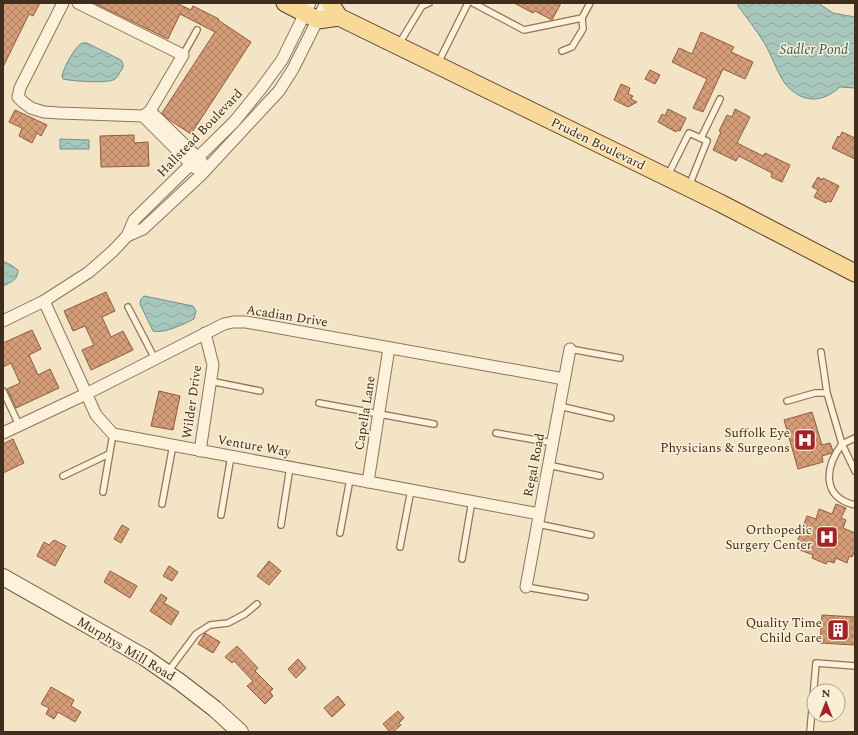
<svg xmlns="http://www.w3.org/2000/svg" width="858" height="735" viewBox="0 0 858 735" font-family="Spectral,serif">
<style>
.water{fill:url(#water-waves);stroke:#6c958a}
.building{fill:url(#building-cross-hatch);stroke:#915c3c}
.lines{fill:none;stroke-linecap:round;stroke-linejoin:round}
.lane-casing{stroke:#907559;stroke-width:8}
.street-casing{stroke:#907559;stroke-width:13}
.secondary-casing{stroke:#72563c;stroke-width:18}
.primary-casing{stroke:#5d432d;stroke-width:19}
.lane{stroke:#fcf1da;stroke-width:5.5}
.street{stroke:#fcf1da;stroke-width:11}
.secondary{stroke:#fcf1da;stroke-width:16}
.primary{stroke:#f8d99a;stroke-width:17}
.labels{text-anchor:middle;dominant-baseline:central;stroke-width:3;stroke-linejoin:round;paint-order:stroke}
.street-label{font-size:13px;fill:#3f2d1e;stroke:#f9eed6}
.poi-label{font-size:13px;fill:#3f2d1e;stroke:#f9eed6;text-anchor:end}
.water-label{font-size:14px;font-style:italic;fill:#2c605b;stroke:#f9eed6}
</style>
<defs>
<pattern id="water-waves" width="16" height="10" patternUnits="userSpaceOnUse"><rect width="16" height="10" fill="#a7c6bc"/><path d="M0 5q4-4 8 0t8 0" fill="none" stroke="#91aaa1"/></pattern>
<pattern id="building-cross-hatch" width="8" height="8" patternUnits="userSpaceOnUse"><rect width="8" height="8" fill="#d49c77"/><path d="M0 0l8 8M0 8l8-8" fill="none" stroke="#ad8061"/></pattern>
</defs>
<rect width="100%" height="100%" fill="#f2e4c5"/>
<g class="water">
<path d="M738 3H818L833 13 855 17V88L840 87C823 102 805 104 788 87 780 80 771 54 765 44 757 31 747 18 738 6Z"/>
<path d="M82 43H87L121 60C124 65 124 67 120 72 119 74 117 78 115 79 109 84 71 81 63 79L62 76C64 67 74 48 82 43Z"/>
<path d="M60 139 89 140V149H60Z"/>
<path d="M3 261 11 265 18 270C18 280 11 282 3 286Z"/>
<path d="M144 296 193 306 196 311 194 319C184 324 164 334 153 331L140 304 141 299Z"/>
</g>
<g class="building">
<path d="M3 3H40L33 16 29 14 3 67Z"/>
<path d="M94 3H176L191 10 193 6 219 19 218 20 251 42 191 134 168 119 162 113 215 32 180 14 168 39Z"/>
<path d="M514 3H561L552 20 535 11 533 13Z"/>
<path d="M701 32 734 47 731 52 753 62 745 79 723 69 703 112 693 108 707 79 672 62 679 48 692 54Z"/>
<path d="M650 70 660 75 655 84 645 79Z"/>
<path d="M621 84 630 88 628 94 633 96 631 99 637 102 628 107 614 100Z"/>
<path d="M668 109 686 118 680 131 677 130 676 132 658 122 662 114 665 116Z"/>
<path d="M735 109 750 117 737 143 763 156 765 153 790 165 782 182 771 177 772 173 739 156 736 161 713 150 721 132 719 131 727 115 732 117Z"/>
<path d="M15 110 47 125 41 136 37 133 32 143 19 136 22 128 9 122Z"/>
<path d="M842 132 855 138V159L832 148 838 136 840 137Z"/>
<path d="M134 135V143L148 142 149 166 101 167 100 136Z"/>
<path d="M818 177 822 180 823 178 839 186 831 202 827 201 826 203 814 197 818 190 812 187Z"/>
<path d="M106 292 115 311 102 317 111 337 123 331 133 350 91 370 82 350 94 345 85 326 73 331 64 311Z"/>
<path d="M32 330 41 349 29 355 38 375 50 369 59 388 16 408 7 389 20 383 11 363 3 367V343Z"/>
<path d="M159 391 180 396 173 430 151 426Z"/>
<path d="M812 412 822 445 830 443 833 451 832 453 822 456 823 462 798 469 784 420Z"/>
<path d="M13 439 24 463 3 473V444Z"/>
<path d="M836 504 846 508 841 518 846 520 843 528 855 533V550L852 557 849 556 847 563 836 558 834 563 828 561 826 564 812 558 813 555 795 548 807 516 816 519 819 509 832 514Z"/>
<path d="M122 525 129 529 121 543 114 539Z"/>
<path d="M54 540 66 546 55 566 37 556 44 542 49 545Z"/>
<path d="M269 561 281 571 269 585 257 576Z"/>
<path d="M169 566 178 572 172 581 163 576Z"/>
<path d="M110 571 137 586 130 598 104 582Z"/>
<path d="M161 594 167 598 164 603 179 612 171 625 150 611Z"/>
<path d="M822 615 855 617V645L820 643Z"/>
<path d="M205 633 220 642 213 653 198 644Z"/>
<path d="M237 646 258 668 255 671 273 689 270 692 273 696 265 704 247 686 253 681 234 661 232 663 225 657Z"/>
<path d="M298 659 306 668 296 678 288 669Z"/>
<path d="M51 687 74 700 71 706 81 712 75 722 58 712 54 719 46 714 49 708 41 704Z"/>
<path d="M338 696 345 705 332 717 324 708Z"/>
<path d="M398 711 404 718 399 723 401 725 393 732H390L383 724Z"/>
</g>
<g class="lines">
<g class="lane-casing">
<g id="lane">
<path d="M473 3 524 30 582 18 590 3"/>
<path d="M399 44 422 6 429 3"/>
<path d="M562 51 572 47 583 29 582 18"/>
<path d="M183 55 197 30"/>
<path d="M438 63 468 3"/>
<path d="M701 138 720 99"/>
<path d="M668 175 689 133 707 141 689 186"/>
<path d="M128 307 155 359"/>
<path d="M570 349 620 358"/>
<path d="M210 381 260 391"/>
<path d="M3 391 19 425"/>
<path d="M827 393 842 444C825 467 821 497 855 505"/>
<path d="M787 401 815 393H827L821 352"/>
<path d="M319 403 434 424"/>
<path d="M559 406 611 418"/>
<path d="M496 433 553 443"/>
<path d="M855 438 842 444 855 471"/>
<path d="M548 465 600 476"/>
<path d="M63 476 109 454"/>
<path d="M103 492 113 434"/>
<path d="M162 504 173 445"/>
<path d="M221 515 231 456"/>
<path d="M538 524 591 535"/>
<path d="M281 525 290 467"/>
<path d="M340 533 350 479"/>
<path d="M400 547 411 490"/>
<path d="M462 559 472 501"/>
<path d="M526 587 585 597"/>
<path d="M167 673 196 634 210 625 228 623 245 614 257 604"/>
<path d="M810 732 816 663 855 666"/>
</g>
</g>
<g class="street-casing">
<g id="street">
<path d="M63 3 20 88 18 97 23 102 31 108 44 112 59 113 143 116 150 111 183 55 78 3"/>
<path d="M150 111 202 162"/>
<path d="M143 116 195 168"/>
<path d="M127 236 143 229 201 175 279 91 293 69 326 3"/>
<path d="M44 301 96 415 113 434 539 514"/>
<path d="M3 321 44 301 89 272 113 251 127 236 134 220 234 122 260 90 282 60 310 3"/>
<path d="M3 433 86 394 224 324 233 322H246L564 379"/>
<path d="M200 451 213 365 205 333"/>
<path d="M368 482 389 348"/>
<path d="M526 587 570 349"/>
</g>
</g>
<g class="secondary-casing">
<path id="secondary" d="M3 577 144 657 180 682 215 709 240 732"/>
</g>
<g class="primary-casing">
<g id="primary">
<path d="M285 3 318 20 339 17"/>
<path d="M330 3 339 17 720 203 855 273"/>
</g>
</g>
<use href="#lane" class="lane"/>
<use href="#street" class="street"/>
<use href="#secondary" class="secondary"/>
<use href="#primary" class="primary"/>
</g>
<defs>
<g id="hospital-square" transform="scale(1.15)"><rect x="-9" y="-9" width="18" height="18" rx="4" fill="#a52326" stroke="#f9eed6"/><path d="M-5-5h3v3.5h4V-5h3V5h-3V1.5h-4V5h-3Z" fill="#fff"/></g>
<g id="building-square" transform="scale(1.15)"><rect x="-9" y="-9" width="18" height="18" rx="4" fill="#a52326" stroke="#f9eed6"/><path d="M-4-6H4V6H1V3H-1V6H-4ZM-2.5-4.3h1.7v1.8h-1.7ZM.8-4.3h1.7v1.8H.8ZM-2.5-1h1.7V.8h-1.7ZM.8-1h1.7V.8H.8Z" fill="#fff"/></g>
</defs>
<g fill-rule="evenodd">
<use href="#hospital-square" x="805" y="440"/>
<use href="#hospital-square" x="827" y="537"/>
<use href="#building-square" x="838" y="630"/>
</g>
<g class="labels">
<g class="street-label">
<text transform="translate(200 133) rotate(-46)">Hallstead Boulevard</text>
<text transform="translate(598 144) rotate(26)">Pruden Boulevard</text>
<text transform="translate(287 316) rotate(9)">Acadian Drive</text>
<text transform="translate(192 402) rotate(-82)">Wilder Drive</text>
<text transform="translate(365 413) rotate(-81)">Capella Lane</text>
<text transform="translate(254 446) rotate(10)">Venture Way</text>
<text transform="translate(534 465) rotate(-79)">Regal Road</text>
<text transform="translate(126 649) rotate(31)">Murphys Mill Road</text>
</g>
<g class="poi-label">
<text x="790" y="433">Suffolk Eye<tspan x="790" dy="15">Physicians &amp; Surgeons</tspan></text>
<text x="812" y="530">Orthopedic<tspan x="812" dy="15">Surgery Center</tspan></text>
<text x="822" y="623">Quality Time<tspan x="822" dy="15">Child Care</tspan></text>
</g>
<g class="water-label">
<text x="814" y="49">Sadler Pond</text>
</g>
</g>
<rect width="858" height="735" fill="none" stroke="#3f2d1e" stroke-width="8"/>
<g transform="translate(826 703)"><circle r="19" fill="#f9eed6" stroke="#afa18c"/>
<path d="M0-3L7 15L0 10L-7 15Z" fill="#a52326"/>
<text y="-6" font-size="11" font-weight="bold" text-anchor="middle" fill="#3f2d1e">N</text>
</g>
</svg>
